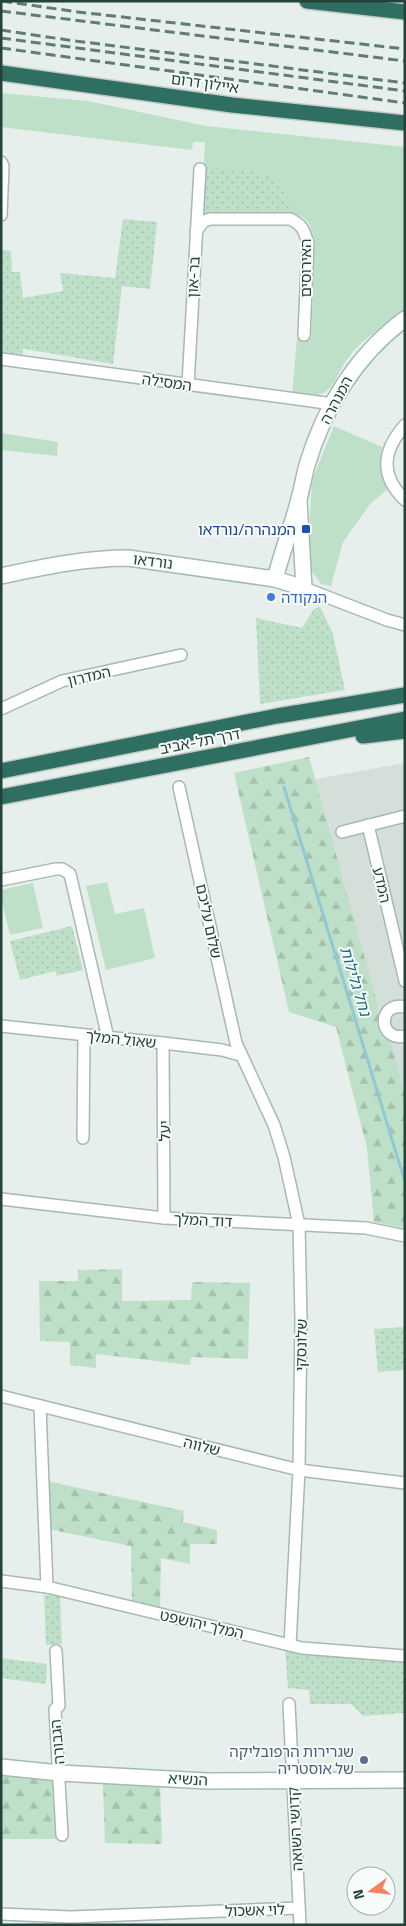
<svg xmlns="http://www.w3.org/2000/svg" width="406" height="1926" viewBox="0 0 406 1926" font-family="'Titillium Web','Noto Sans Hebrew',sans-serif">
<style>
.built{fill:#d4dfda}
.grass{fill:#bfe0c8}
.forest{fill:url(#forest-firs)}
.park{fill:url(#park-dots)}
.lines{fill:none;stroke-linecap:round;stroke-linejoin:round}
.stream{stroke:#8ec9d4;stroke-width:3}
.street-casing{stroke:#a8b8b2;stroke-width:14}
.secondary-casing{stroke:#a4bbb3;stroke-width:18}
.highway-casing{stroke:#c2cac8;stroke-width:18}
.street{stroke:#fff;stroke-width:11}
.secondary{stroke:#fff;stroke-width:15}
.highway{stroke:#2f6f62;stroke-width:15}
.rail{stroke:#5f7d75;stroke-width:3;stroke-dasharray:10 5;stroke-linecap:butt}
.transit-dot{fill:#1a4fb4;stroke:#f7fbf9;stroke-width:2}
.shop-dot{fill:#3f7fe0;stroke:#f7fbf9;stroke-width:2}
.service-dot{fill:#5c6f8a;stroke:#f7fbf9;stroke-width:2}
.labels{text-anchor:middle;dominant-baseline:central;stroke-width:4;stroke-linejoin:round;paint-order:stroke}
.street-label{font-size:15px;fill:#24423a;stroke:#f7fbf9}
.transit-label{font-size:15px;fill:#164399;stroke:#f7fbf9;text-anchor:end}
.shop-label{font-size:15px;fill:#366cbe;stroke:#f7fbf9;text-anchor:start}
.service-label{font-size:15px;fill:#4e5e75;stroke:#f7fbf9;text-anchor:end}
.water-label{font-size:16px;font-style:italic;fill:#1c6f80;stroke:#f7fbf9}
</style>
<defs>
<pattern id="forest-firs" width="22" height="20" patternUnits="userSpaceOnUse" patternTransform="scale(1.25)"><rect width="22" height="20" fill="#bfe0c8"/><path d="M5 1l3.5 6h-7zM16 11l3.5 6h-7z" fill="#a4c1ad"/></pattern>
<pattern id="park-dots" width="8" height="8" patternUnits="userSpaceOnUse" patternTransform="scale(1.25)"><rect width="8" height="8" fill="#bfe0c8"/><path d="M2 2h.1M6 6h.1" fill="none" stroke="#a4c1ad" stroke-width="1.8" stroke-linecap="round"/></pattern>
</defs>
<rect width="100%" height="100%" fill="#e6efeb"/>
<path class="built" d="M405 763V1112L310 780Z"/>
<g class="grass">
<path d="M1 93 88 101 206 126 405 147V309C385 325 360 340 346 361 339 371 334 388 323 393 314 398 303 397 292 396L297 338H311L315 242 309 223 304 218 298 215 282 213 201 214 205 142H193L192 150 1 127Z"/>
<path d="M334 426 382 447C380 463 383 474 389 488L370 504 343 542 331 586 321 584 311 570 308 551 312 480Z"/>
<path d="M1 433 58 442 57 456 1 450Z"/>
<path d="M107 882 115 914 144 908 155 958 106 970 86 886Z"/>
<path d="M33 883 43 928 10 935 1 898V890Z"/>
</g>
<g class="forest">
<path d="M309 757 377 1002C379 1017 378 1028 387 1040H390L405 1094V1228L374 1222 367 1148 336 1027 289 1012 234 773Z"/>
<path d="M122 1269V1301L191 1300 192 1282 250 1283 248 1359 191 1357 190 1365 96 1354V1368L70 1365V1342L40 1341 39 1281H78V1270Z"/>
<path d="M47 1481 184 1511 183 1522 217 1530V1544H190V1564L161 1558 160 1608 132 1602 131 1546 48 1529Z"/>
<path d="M1 1771 56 1776 59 1839H1Z"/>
<path d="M103 1781 160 1784 162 1844 105 1843Z"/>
</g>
<g class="park">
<path d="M206 167C217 168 257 170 264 174 277 180 290 197 291 211H205Z"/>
<path d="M123 219 157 222 150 289 122 286 113 364 25 349H23L22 356 1 353V250L11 251 12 272H20L23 298 63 291 60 273 115 278Z"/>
<path d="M320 607 333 634 345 690 260 704 256 618 302 628 314 609Z"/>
<path d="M72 926 83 970 57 976 55 971 20 980 10 941Z"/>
<path d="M405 1327V1370L378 1372 374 1329Z"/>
<path d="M44 1595 60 1596 62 1644 46 1645Z"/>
<path d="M285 1648 317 1655 405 1663V1713L363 1716 351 1704H310L309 1690 288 1688Z"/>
<path d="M1 1658 47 1664 46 1684 1 1678Z"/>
</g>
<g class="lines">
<path class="stream" d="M284 787 405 1182"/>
<g class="street-casing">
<g id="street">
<path d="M1 162 3 166 1 215"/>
<path d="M196 231 204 221 210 219H290C303 225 304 231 308 243L304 335"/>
<path d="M1 359 333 404"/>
<path d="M188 385 200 169"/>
<path d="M405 425C383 450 379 475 405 500"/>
<path d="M304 588 387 620 405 625"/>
<path d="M1 709 62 681 181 655"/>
<path d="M179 787 236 1043 274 1125 284 1157 299 1225 301 1319 299 1470 290 1645"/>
<path d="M368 825 405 981"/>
<path d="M342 832 405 816"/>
<path d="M1 880 56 869H62L70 874 108 1038"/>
<path d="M405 1007C377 1001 378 1042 405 1036"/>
<path d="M1 1026 163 1043 222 1050 240 1055"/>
<path d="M163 1043 164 1218"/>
<path d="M83 1138 84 1035"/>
<path d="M1 1199 164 1218 366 1228 405 1236"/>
<path d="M1 1396 299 1470 405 1483"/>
<path d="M40 1407 47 1587"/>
<path d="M1 1581 47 1587 302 1648 405 1656"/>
<path d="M56 1651 59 1706 55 1709 62 1835"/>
<path d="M289 1704 300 1925"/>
<path d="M1 1914 71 1917 299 1908"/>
</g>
</g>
<g class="secondary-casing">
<g id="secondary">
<path d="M1 576C42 567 85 558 128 558L275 579 304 588 299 500"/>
<path d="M275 579C282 552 292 526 299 499 302 488 304 476 307 465 324 408 356 355 405 319"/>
<path d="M1 1767 60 1773 207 1781 405 1780"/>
</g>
</g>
<g class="highway-casing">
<g id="highway">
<path d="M307 1 405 12"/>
<path d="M1 73 232 105 405 123"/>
<path d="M363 736 405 731"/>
<path d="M1 771 277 716 405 695"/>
<path d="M1 797 405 719"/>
</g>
</g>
<use href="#street" class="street"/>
<use href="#secondary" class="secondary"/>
<use href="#highway" class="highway"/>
<g class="rail">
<path d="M2 1 78 12 405 49"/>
<path d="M1 11 405 61"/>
<path d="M1 30 68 40 405 83"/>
<path d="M1 38 405 91"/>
<path d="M1 48 405 103"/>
</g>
</g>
<rect class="transit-dot" x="301" y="524" width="10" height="10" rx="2.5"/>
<circle class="shop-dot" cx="271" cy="597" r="5"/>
<circle class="service-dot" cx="364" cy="1760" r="5"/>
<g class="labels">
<g class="street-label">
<text transform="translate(205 83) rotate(8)">איילון דרום</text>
<text transform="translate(305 268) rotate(-90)">האירוסים</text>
<text transform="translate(193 277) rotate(-87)">בר-און</text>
<text transform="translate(167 382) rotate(8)">המסילה</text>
<text transform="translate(336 400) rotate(-62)">המנהרה</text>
<text transform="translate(153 561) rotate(7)">נורדאו</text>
<text transform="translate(89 676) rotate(-13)">המדרון</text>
<text transform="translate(200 741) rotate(-11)">דרך תל-אביב</text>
<text transform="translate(382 885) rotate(77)">המדע</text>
<text transform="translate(209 921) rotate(78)">שלום עליכם</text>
<text transform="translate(121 1039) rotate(6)">שאול המלך</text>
<text transform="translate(164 1131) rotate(-90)">יעל</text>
<text transform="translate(203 1220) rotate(3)">דוד המלך</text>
<text transform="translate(301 1345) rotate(-89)">שלונסקי</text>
<text transform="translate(202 1446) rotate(14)">שלווה</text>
<text transform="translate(202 1624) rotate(13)">המלך יהושפט</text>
<text transform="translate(57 1742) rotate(-95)">הגבורה</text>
<text transform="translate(188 1779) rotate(3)">הנשיא</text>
<text transform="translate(295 1829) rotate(-93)">קדושי השואה</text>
<text transform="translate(255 1910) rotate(-2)">לוי אשכול</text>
</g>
<g class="transit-label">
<text x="296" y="529">המנהרה/נורדאו</text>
</g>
<g class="shop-label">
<text x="281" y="597">הנקודה</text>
</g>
<g class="service-label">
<text x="354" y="1751">שגרירות הרפובליקה<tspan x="354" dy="17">של אוסטריה</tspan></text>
</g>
<g class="water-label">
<text transform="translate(356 981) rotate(73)">נחל גלילות</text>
</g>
</g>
<rect width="406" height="1926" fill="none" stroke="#24423a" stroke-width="5"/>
<g transform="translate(371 1891) rotate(255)"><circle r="24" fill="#f7fbf9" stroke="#a3b1ad"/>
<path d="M0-4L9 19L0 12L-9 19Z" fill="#f4845f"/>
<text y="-8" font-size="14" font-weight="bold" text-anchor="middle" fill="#24423a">N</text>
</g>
</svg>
